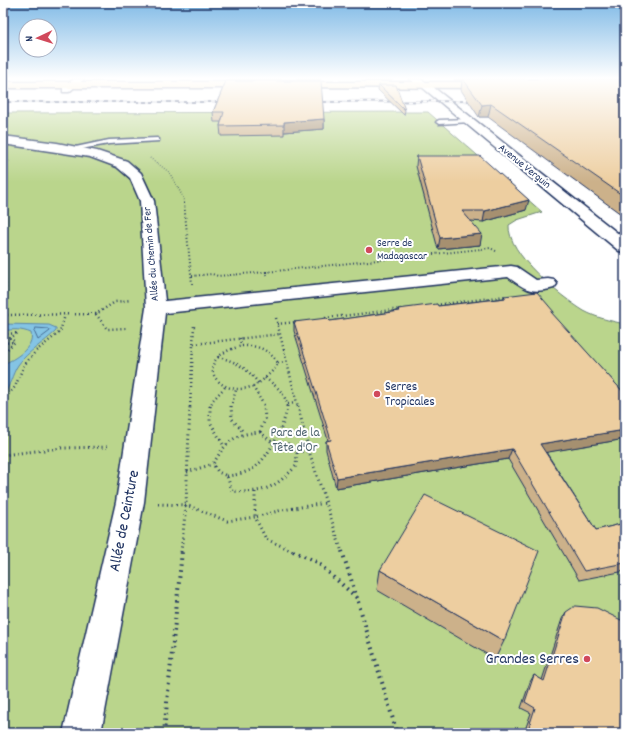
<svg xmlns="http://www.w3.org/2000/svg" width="628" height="736" viewBox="0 0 628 736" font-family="Dekko,sans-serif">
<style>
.green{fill:#bad58c;stroke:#6a8275}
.water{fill:#84c4e4;stroke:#5a88ae}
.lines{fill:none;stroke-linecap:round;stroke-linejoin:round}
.shore{stroke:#456b94;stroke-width:1}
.lane-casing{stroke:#1b2f5e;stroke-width:3}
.street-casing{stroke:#1b2f5e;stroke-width:3}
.secondary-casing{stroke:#1b2f5e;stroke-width:3}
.primary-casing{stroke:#1b2f5e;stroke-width:3}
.path-far4{stroke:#1b2f5e;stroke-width:1.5;stroke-dasharray:0.5 2;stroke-linecap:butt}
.path-far3{stroke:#1b2f5e;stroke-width:2;stroke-dasharray:1 2.5;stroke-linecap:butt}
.path-far2{stroke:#1b2f5e;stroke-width:2.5;stroke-dasharray:1 3;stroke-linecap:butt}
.path-far1{stroke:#1b2f5e;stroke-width:3;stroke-dasharray:1 3.5;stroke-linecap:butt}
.path{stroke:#1b2f5e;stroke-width:4;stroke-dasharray:1.5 4.5;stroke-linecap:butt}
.lane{fill:#fff;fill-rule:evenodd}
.street{fill:#fff;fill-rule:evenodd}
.secondary{fill:#fff;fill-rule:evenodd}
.primary{fill:#f8deab;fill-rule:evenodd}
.rail-casing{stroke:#1b2f5e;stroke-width:2}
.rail{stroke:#fff;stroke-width:1.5;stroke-dasharray:4;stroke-linecap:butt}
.wall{fill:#ccb18a;stroke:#1b2f5e}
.shaded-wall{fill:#a69070;stroke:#1b2f5e}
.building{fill:#edcea0;stroke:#1b2f5e}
.poi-dot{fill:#d1495b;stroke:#fff;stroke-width:1.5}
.labels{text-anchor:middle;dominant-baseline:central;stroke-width:4;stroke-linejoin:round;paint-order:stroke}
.far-street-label{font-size:11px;fill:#1b2f5e;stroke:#fff}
.far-poi-label{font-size:11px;fill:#1b2f5e;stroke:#fff;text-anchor:start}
.poi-label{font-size:13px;fill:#1b2f5e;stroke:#fff;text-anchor:start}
.park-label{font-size:13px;fill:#4b616c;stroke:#fff}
.near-street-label{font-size:16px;fill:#1b2f5e;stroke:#fff}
.near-poi-label{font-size:16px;fill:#1b2f5e;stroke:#fff;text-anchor:end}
</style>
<rect width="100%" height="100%" fill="#fff"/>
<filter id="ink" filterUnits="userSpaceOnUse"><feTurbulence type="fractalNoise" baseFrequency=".025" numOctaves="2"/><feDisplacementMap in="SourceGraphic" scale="8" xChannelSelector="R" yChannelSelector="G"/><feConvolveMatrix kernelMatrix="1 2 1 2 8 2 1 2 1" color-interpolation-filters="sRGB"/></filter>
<g filter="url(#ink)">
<path class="green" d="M428 112 542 212 517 220 509 225C507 254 560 296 584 311 597 318 611 321 625 324V733H3V113Z"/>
<path class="water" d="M3 324 49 325 56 328V331C44 343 28 351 18 365 12 374 10 387 3 396V364C14 360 35 347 31 333 21 329 14 329 3 331Z"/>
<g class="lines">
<path class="shore" d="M36 328 49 329 50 331 38 340 34 331Z"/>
<g class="lane-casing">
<g id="lane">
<path d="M468 119 471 121 470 122 439 124 436 122 439 120Z"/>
<path d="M157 138 159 139V141L109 144 70 151 66 149 109 140Z"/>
</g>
</g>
<g class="street-casing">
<g id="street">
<path d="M74 79H84L69 92H63V88Z"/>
<path d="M3 136 57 143 97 151 127 161 141 173 154 201 165 301 511 266 517 267 536 280 548 279 554 280 557 284 554 288C531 294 526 290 508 277L165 313 144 502 101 733H63L116 502 146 308 140 201 130 178 117 167 90 157 3 144Z"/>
</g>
</g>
<g class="secondary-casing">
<path id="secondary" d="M409 79H420L428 83 625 239V252L619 251 422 87Z"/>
</g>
<g class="primary-casing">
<g id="primary">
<path d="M3 82H254L259 85 254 88H3Z"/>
<path d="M292 82H492L497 85 492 88 289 87 287 85Z"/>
</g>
</g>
<g class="path-far4">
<path d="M150 158 169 172 183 197 184 204"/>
<path d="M3 164 10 161"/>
</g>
<g class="path-far3">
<path d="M184 203 192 284"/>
<path d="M3 263 5 270 6 294"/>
<path d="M266 272 490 248 496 251"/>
<path d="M192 276 212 274 218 276 266 272 267 275"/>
</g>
<g class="path-far2">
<path d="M6 293V315"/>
<path d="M436 305 506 296"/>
<path d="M96 314 107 329 128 328"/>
<path d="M3 315 96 314 115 302 131 300"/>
<path d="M276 318 298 407"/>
<path d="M325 318 401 309"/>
<path d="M277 324 296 322"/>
<path d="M3 334 18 333 10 338 15 342 3 353"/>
<path d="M240 338 241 346"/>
<path d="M3 343 14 342"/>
<path d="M194 344 280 334"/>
<path d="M242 346C260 345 268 350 278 363 275 370 269 374 264 379 228 410 181 360 242 346Z"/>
<path d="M218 357C236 361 248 369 259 384"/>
<path d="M278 363 287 362"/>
<path d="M265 378C276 386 286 393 287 407"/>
<path d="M253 387 265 407"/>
<path d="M3 400 15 387 24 365 36 351 60 332 65 315"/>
<path d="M288 404 296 403"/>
<path d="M190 407 194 325"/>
<path d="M210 407 213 400 226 386"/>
<path d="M231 407 236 390"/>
</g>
<g class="path-far1">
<path d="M210 406V422L224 446"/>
<path d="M231 406 232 419 244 433"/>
<path d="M298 406 309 451 342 552"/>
<path d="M260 432 265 419 264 406"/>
<path d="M260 432 273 443 288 444 297 452 296 466C275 488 263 494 232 491L227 476 218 472 213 464C226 442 233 434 260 432Z"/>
<path d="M297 452 309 451"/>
<path d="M3 455 61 448 110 447"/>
<path d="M187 472 213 464"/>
<path d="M227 476C236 475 246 473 254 468 268 458 286 424 287 406"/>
<path d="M255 492V517L282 510 326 503"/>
<path d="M158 504 186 505 227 521 255 517 266 539 295 552"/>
<path d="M181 552 186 505 190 406"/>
</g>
<g class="path">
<path d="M293 551 317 562 357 598 397 733"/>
<path d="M342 551 357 598"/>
<path d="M164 733 182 551"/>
</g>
<use href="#lane" class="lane"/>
<use href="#street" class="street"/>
<use href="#secondary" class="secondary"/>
<use href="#primary" class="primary"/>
<g class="rail-casing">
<g id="rail">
<path d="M3 102H227"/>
<path d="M311 102 479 101"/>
</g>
</g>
<use href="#rail" class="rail"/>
</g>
<g class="wall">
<rect x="230" y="79" width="91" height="1"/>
<path d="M368 79H392V80H369Z"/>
<path d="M454 79H625V217L488 117H479L461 90 462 80H455Z"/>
<path d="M226 81 324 119V129L284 132V135L221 136 220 126 221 122H214L213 112Z"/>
<path d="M379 85 405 110 404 115 378 90Z"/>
<path d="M417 156 526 210 483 222 471 221 480 245 438 249 416 166Z"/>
<path d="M504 296 553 315 625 394V439L546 452 596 530 625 523V571L579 580 508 459 336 488 326 450V441L328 440 294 331V322L330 321 398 311V309L438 306 504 298Z"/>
<path d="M380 570 504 641 495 659 377 590Z"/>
<path d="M566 612 625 733H524L531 713 521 708 530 682 534 675 542 680 562 619Z"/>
</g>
<g class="shaded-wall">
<path d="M491 104 488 117H479L482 105Z"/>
<path d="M324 119V129L284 132V122Z"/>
<path d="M529 200 526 210 483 222 485 211Z"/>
<path d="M482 234 480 245 438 249 440 238Z"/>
<path d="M625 430V439L537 454 540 444Z"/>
<path d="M512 449 508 459 336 488 337 478Z"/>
</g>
<g class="building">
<path d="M463 79H625V197L491 104 482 105Z"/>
<path d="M226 81H321L324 119 284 122V125L220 126 224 112H213Z"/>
<path d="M379 85H396L405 110Z"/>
<path d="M417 156H480L529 200 485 211H462L482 234 440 238Z"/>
<path d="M537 292 554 312H551L625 394V430L540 444 596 530 625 523V563L584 571 512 449 337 478 326 441 331 440 294 322 327 318 330 321 400 311 398 309 437 304 438 306 506 298 504 296Z"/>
<path d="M425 495 539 551 504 641 380 570Z"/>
<path d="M575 606 597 608 625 622V654H623L625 655V733H527L535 708 525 702 534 675 544 681 566 612Z"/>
</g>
</g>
<linearGradient id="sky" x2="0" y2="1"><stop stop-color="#80bae6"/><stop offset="0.43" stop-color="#fff"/><stop offset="1" stop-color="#fff" stop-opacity="0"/></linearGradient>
<rect width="628" height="182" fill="url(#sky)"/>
<g class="poi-dot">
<circle cx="369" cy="250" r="4"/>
<circle cx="377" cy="394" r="4"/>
<circle cx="587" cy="659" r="4"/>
</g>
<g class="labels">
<g class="far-street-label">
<text transform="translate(524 167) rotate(39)">Avenue Verguin</text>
<text transform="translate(152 254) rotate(-95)">Allée du Chemin de Fer</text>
</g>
<g class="far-poi-label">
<text x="377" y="244">Serre de<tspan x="377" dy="13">Madagascar</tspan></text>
</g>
<g class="poi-label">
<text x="385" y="387">Serres<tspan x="385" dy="15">Tropicales</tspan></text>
</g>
<g class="park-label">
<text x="295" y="433">Parc de la<tspan x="295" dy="15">Tête d'Or</tspan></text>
</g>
<g class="near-street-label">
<text transform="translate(125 521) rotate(-79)">Allée de Ceinture</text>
</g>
<g class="near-poi-label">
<text x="579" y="659">Grandes Serres</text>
</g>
</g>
<rect width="628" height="736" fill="none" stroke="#fff" stroke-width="16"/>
<rect x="8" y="8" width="612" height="720" fill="none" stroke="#1b2f5e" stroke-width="1.5" filter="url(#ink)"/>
<g transform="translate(38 38) rotate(266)"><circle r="19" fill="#ffffff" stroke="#a4acbf"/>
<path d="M0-3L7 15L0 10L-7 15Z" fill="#d1495b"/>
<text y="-6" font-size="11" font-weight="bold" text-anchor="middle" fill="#1b2f5e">N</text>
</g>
</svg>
